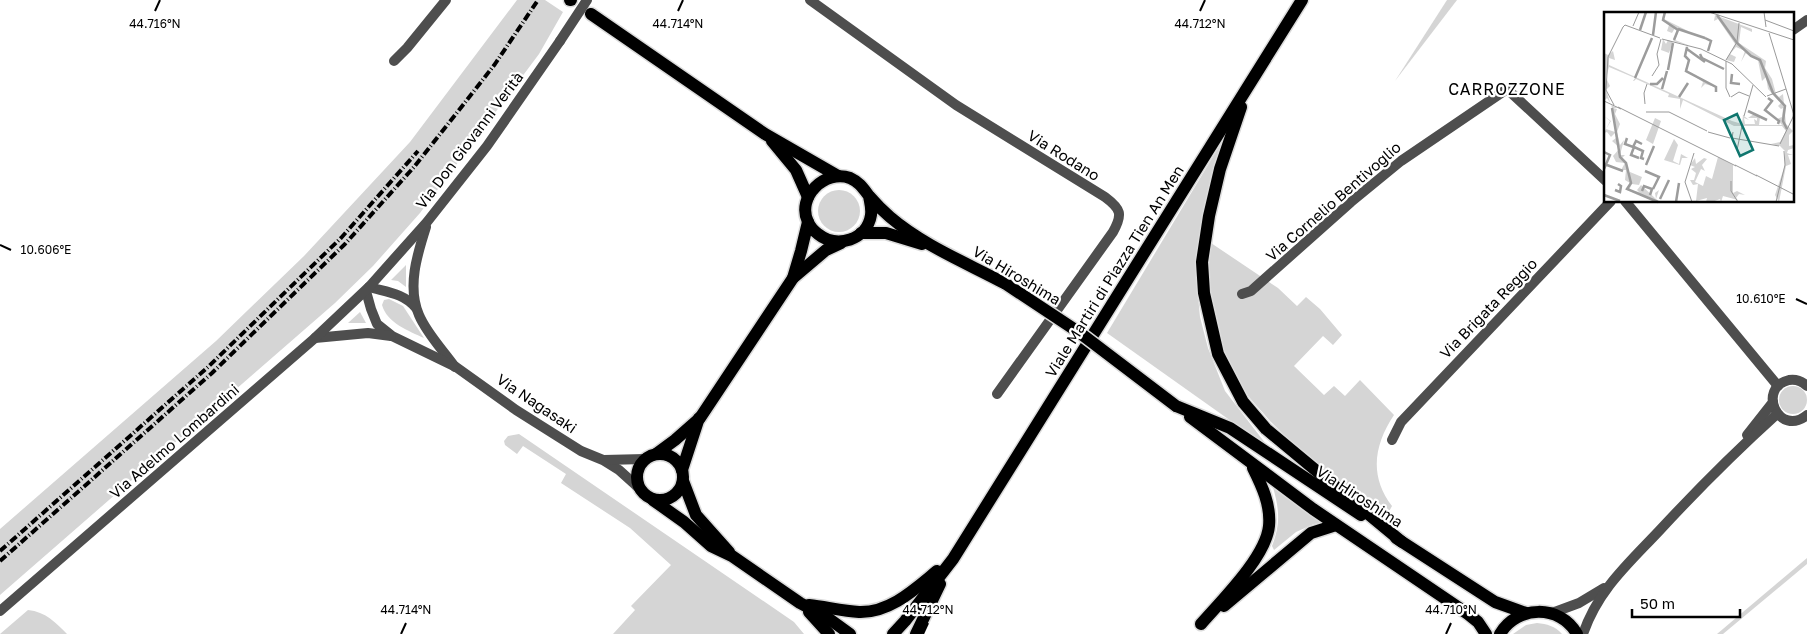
<svg xmlns="http://www.w3.org/2000/svg" width="1807" height="634" viewBox="0 0 1807 634" font-family="'Golos Text',sans-serif">
<style>
.green{fill:#d5d5d5}
.lines{fill:none;stroke-linecap:round;stroke-linejoin:round}
.primary-casing{stroke:#dbdbdb;stroke-width:15}
.minor{stroke:#4e4e4e;stroke-width:10}
.primary{stroke:#000;stroke-width:12}
.rail{stroke:#000;stroke-width:4;stroke-dasharray:8 2.5 1 2.5;stroke-linecap:butt}
.primary-bridge-casing{stroke:#dbdbdb;stroke-width:15;stroke-linecap:butt}
.minor-bridge{stroke:#4e4e4e;stroke-width:10}
.primary-bridge{stroke:#000;stroke-width:12}
.ticks{fill:none;stroke:#000;stroke-width:2}
.labels{text-anchor:middle;dominant-baseline:central;stroke-width:4.5;stroke-linejoin:round;paint-order:stroke}
.street-label{font-size:15px;fill:#000;stroke:#fff}
.neighbourhood-label{font-size:16px;letter-spacing:1px;fill:#000;stroke:#fff}
.inset-river{fill:none;stroke:#9c9c9c;stroke-width:2.5}
.inset-road{fill:none;stroke:#999;stroke-width:1}
.view{fill:#0f766e;fill-opacity:0.15;stroke:#0f766e;stroke-width:2.5}
.inset-edge{fill:none;stroke:#000;stroke-width:2.5}
.ticks-label{font-size:12px;text-anchor:middle;fill:#000;stroke:#fff;stroke-width:4.5;stroke-linejoin:round;paint-order:stroke}
</style>
<rect width="100%" height="100%" fill="#fff"/>
<g class="green">
<path d="M517 0H545L563 12 539 54 420 213 373 266 335 303 0 595V529L216 341 304 256 410 142Z"/>
<path d="M1447 0H1457L1395 81Z"/>
<path d="M1223 140 1203 213 1198 245 1196 275 1200 317 1208 348 1225 391 1269 448 1107 333Z"/>
<circle cx="839" cy="211" r="21"/>
<path d="M1211 243 1278 288 1297 306 1306 297 1320 309 1342 335 1333 345 1323 336 1294 366 1324 395 1334 386 1345 396 1360 380 1394 415C1374 445 1369 476 1392 506L1386 517C1346 486 1304 457 1269 420 1263 412 1255 405 1249 397 1216 351 1203 299 1211 243Z"/>
<path d="M406 265V287L398 281 391 280Z"/>
<path d="M389 299 403 306 424 338C409 331 387 323 382 305L384 300Z"/>
<path d="M360 312 366 323H348Z"/>
<circle cx="1793" cy="400" r="14"/>
<path d="M519 434 794 622 804 634H613L635 610 631 606 671 565 630 528 561 483 566 474 523 446 517 454 505 445 504 441 508 436Z"/>
<path d="M1273 487 1325 523 1314 524 1296 532 1274 550 1272 546C1281 523 1279 509 1273 487Z"/>
<path d="M1807 558V564L1723 634H1717Z"/>
<path d="M28 610C46 612 55 622 67 634H0Z"/>
<path d="M1537 623C1547 624 1555 626 1562 634H1513L1526 625Z"/>
</g>
<g class="lines">
<g class="primary-casing">
<g id="primary">
<path d="M570 0H571"/>
<path d="M591 14 765 134 838 176"/>
<path d="M1241 107 1220 169 1209 216 1202 262 1204 293 1218 354 1243 402 1266 429 1402 542"/>
<path d="M772 141 796 170 808 197"/>
<path d="M869 196C870 202 872 208 871 215 867 240 837 249 818 234 814 231 810 227 808 222 796 197 825 169 850 178 859 182 863 188 869 196 875 203 883 211 890 217 924 246 967 263 1006 284"/>
<path d="M861 233H886L922 244"/>
<path d="M793 278 826 250 841 243"/>
<path d="M1176 406 1230 428 1361 515"/>
<path d="M1190 417 1313 509 1468 614 1478 622 1486 634"/>
<circle cx="660" cy="477" r="23"/>
<path d="M656 454 675 440 700 418 793 278 801 251 808 222"/>
<path d="M682 470 699 418"/>
<path d="M683 481 696 515 729 552"/>
<path d="M653 500 684 522 711 546 732 556 800 603 828 618 850 634"/>
<path d="M1396 538 1495 602 1526 613"/>
<path d="M809 605C826 607 843 611 859 612 890 613 915 589 937 571"/>
<path d="M1224 606 1311 533 1336 525"/>
<path d="M809 612 829 634"/>
<path d="M1201 624C1221 601 1266 557 1269 526 1271 505 1262 486 1253 468"/>
<path d="M893 634 905 621 953 559 1302 0"/>
<path d="M916 634 940 584"/>
<path d="M1500 634C1517 605 1560 604 1577 634"/>
</g>
</g>
<g class="minor">
<path d="M810 0 956 105 1105 197C1121 209 1123 214 1113 232L997 394"/>
<path d="M1793 30 1807 20"/>
<path d="M394 61 407 48 446 0"/>
<path d="M1625 201 1778 386"/>
<path d="M426 227C417 255 407 287 419 315 427 334 443 350 455 367"/>
<path d="M369 287C386 292 404 293 416 308"/>
<path d="M366 291 371 309 377 324 392 336 456 367 516 410 581 451 603 460 619 470 639 488"/>
<path d="M1242 294 1251 291 1351 202 1401 161 1507 89 1606 181"/>
<path d="M315 338 368 333 391 336"/>
<path d="M1807 386C1802 381 1796 379 1789 380 1756 388 1779 438 1807 415"/>
<path d="M1747 435 1773 402"/>
<path d="M1392 440 1401 422 1611 201"/>
<path d="M604 460 645 459"/>
<path d="M0 611 315 338 369 287 427 222 487 146 560 41"/>
<path d="M1552 613 1579 603 1604 588"/>
<path d="M1583 634C1598 590 1628 564 1659 531 1697 490 1736 451 1777 414"/>
</g>
<use href="#primary" class="primary"/>
<g class="rail">
<path d="M0 551 208 367 341 238 418 151"/>
<path d="M0 561 212 373 345 244 414 167 463 105 495 64 538 0"/>
</g>
<g class="primary-bridge-casing">
<path id="primary-bridge" d="M1006 284 1080 333 1176 406"/>
</g>
<path class="minor-bridge" d="M560 41 587 0"/>
<use href="#primary-bridge" class="primary-bridge"/>
</g>
<path class="ticks" d="M155 11 160 0M678 11 683 0M1200 11 1205 0M0 245 11 250M1796 299 1807 304M401 634 406 623M923 634 928 623M1446 634 1451 623"/>
<g class="labels">
<g class="street-label">
<text transform="translate(469 140) rotate(-53)">Via Don Giovanni Verità</text>
<text transform="translate(1064 155) rotate(32)">Via Rodano</text>
<text transform="translate(1333 201) rotate(-41)">Via Cornelio Bentivoglio</text>
<text transform="translate(1114 271) rotate(-58)">Viale Martiri di Piazza Tien An Men</text>
<text transform="translate(1017 275) rotate(31)">Via Hiroshima</text>
<text transform="translate(1488 308) rotate(-46)">Via Brigata Reggio</text>
<text transform="translate(537 403) rotate(34)">Via Nagasaki</text>
<text transform="translate(174 441) rotate(-41)">Via Adelmo Lombardini</text>
<text transform="translate(1360 496) rotate(33)">Via Hiroshima</text>
</g>
<g class="neighbourhood-label">
<text x="1507" y="89">CARROZZONE</text>
</g>
</g>
<g transform="translate(1604 12)">
<rect width="190" height="190" fill="#fff"/>
<path d="M60 0V7L84 19 75 18 71 28 84 33 81 44 86 48 82 58 112 75V80L111 75 101 72 97 76 99 70 81 58 85 48 80 44 83 33 69 29 65 41 57 38 59 27 62 32 64 28 69 30 73 18 71 16 68 21 63 19 65 13 58 7ZM111 3 148 17V20L137 15 135 31 162 49 161 56 168 67 172 82 175 85 179 82 182 112 189 119 185 123V134L190 133V136L184 138 183 141 189 143H184L187 152 182 154 175 190 171 183 181 153V139L176 134 167 132 176 130 182 119 178 114H130L79 88 76 97V87L64 85 65 82 32 67 30 69H29L31 66 5 55 2 66 6 74 2 78 7 93 14 96H9L13 97 11 102 16 112 13 120 16 133 20 128 16 143H21L18 146 23 152 24 163 26 160 38 165 35 173 28 172 25 178 35 180 33 178 37 173 52 187 51 181 55 178 52 187 56 190 23 178 26 171 21 168 22 158H17L21 151 12 150 9 144 16 136 8 129 12 126 11 121 7 125 3 120 0 121 6 109 0 104 7 109 2 117 11 120 12 115 7 92 3 86 0 89V41L4 43 9 39 11 48 5 46V53L128 109 138 112 139 103 145 108 140 106 141 112H151L150 107 153 109V106H144L150 102 156 105 155 113H178L173 107 178 105 179 96 177 97 174 94 177 91 164 77 162 65 158 69 154 48 142 41 137 50 141 39 132 35 126 42 132 45 130 50 122 48 131 32 114 7 110 9ZM51 106 57 109 49 132 42 128ZM70 127 74 133 69 149 75 152 77 142 84 146H78L76 153 60 148ZM114 145 129 153V181L133 179 141 183 135 182 132 186 134 188 136 183 134 188 119 184 117 190 116 187 108 190H91H102L103 186 92 189 94 172 89 173 86 168H90L92 161 87 157 91 155 86 153 91 146 92 152 100 146 103 147 98 153 101 159 97 157 91 170 99 174 102 164 108 167Z" fill="#d5d5d5"/>
<path class="inset-river" d="M61 0 59 8 74 18 70 28M113 3 133 31 147 44 156 48 169 81 181 94 179 109 183 117M74 17 101 26M36 18 42 0M49 23 52 0M101 26 107 29 104 39M83 35 81 44 85 48 82 59 112 75V80M83 37 101 50M96 42 98 46 120 57M64 58 69 31M128 62 127 71 136 72M31 66 48 26M46 72H53L59 66M58 77 63 59M75 85 84 71M164 86 168 89 161 98 175 109 174 112M8 96 16 145 22 151 27 171 23 177 54 190M144 99 163 108M23 126 21 132 29 135 32 129 38 132M30 135 39 139 37 146 40 147M30 135 27 143 35 146M0 140 6 143 0 157M3 153 19 159M42 153 50 134M41 159 55 165 49 177M11 178 16 180 17 174 14 172M38 179 40 174 48 177 46 183M0 183 16 189M56 187 65 168M72 190 75 171"/>
<path class="inset-road" d="M105 0 190 28M160 0 162 15M161 8 190 19M29 14 35 0M165 21 190 103M58 27 97 37 128 52 162 85M122 48 133 30 135 11M122 49V76L126 85M48 64 55 53 53 42 57 27M163 84 182 77M127 85 135 80 145 84M0 89 17 97M41 92 40 81 43 72M10 93 2 78 4 45 19 15 21 13 56 26M14 95 132 154M42 100H65L103 119M140 104 149 73M104 120 126 126M129 120 128 126 175 134M176 132 190 103M133 138 138 114M131 153 153 164M152 163 189 182M127 169V179L134 190M88 190 81 170 90 141M172 190 181 153 180 139"/>
<path class="view" d="M133 102 149 138 136 144 120 108Z"/>
<rect width="190" height="190" class="inset-edge"/>
</g>
<g class="ticks-label">
<text x="678" y="28">44.714°N</text>
<text x="1200" y="28">44.712°N</text>
<text x="155" y="28">44.716°N</text>
<text x="46" y="254">10.606°E</text>
<text x="1761" y="303">10.610°E</text>
<text x="406" y="614">44.714°N</text>
<text x="928" y="614">44.712°N</text>
<text x="1451" y="614">44.710°N</text>
</g>
<path d="M1632 609v8h108v-8" fill="none" stroke="#000000" stroke-width="2.5"/>
<text x="1640" y="609" font-size="15" fill="#000000" stroke="#ffffff" stroke-width="4" paint-order="stroke">50 m</text>
</svg>
